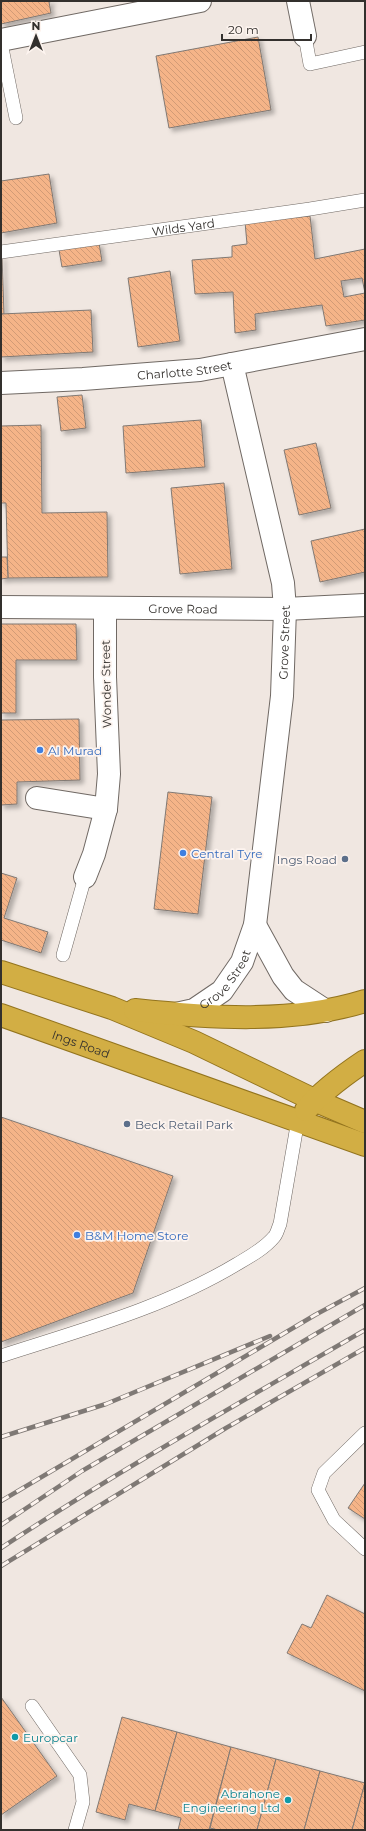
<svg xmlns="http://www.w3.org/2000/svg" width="366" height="1831" viewBox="0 0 366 1831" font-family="Montserrat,sans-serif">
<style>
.building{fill:url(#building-back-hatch);stroke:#807974;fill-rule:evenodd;filter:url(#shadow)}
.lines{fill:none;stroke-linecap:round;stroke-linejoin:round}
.service-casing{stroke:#706964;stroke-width:14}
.minor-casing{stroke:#706964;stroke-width:24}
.trunk-casing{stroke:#93741e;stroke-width:24}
.service{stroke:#fff;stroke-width:13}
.minor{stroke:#fff;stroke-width:22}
.trunk{stroke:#d2ae44;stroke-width:22}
.rail-casing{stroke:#7f7975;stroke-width:4.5}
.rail{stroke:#fdf4ef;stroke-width:3;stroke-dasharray:9;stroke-linecap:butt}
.shop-dot{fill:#3f7fe0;stroke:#fdf4ef;stroke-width:1.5}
.service-dot{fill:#5c6f8a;stroke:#fdf4ef;stroke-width:1.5}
.culture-dot{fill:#0f9aa8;stroke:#fdf4ef;stroke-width:1.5}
.labels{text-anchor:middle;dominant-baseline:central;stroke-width:3.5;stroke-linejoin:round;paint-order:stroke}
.street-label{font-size:12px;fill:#33302d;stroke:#fdf4ef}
.shop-label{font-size:12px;fill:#366cbe;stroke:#fdf4ef;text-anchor:start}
.service-label{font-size:12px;fill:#4e5e75;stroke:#fdf4ef;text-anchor:end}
.culture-label{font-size:12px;fill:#0d838f;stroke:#fdf4ef;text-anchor:start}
</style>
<defs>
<pattern id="building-back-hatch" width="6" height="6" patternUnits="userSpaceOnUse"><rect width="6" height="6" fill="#f5b488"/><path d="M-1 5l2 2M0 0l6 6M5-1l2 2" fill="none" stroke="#d29b76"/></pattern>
<filter id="shadow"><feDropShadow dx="3.5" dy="3.5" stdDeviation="2" flood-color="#0004"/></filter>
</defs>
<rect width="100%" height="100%" fill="#f0e7e1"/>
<g class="building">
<path d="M1 1H53L49 2 51 13 1 24Z"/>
<path d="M258 37 271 110 169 128 156 56Z"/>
<path d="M49 174 57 223 1 233V181Z"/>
<path d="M310 216 315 259 365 249V320L326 326 322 305 255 314 256 330 235 333 233 292 195 294 192 260 232 257V246L247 244 245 222ZM362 278 365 293 344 297 341 281Z"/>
<path d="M99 243 102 261 62 267 59 250Z"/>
<path d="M1 256H2L4 314H1Z"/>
<path d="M170 271 180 341 138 347 128 278Z"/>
<path d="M91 310 93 352 1 357V314Z"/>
<path d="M82 395 86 428 61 431 57 397Z"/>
<path d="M201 420 205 467 126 473 123 426Z"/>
<path d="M41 425 42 513 107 512 108 577 8 578 6 503H1V426Z"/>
<path d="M316 443 331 508 299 515 284 450Z"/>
<path d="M224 483 232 569 180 574 171 488Z"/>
<path d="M365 529V572L320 582 311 541Z"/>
<path d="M1 557H7L8 578 1 579Z"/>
<path d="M1 624H76L77 660H16V713H1Z"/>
<path d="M79 719 80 780 17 782V804L1 805V720Z"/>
<path d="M168 792 212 797 198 914 154 909Z"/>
<path d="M1 873 17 878 4 918 48 932 41 953 1 940Z"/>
<path d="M1 1117 173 1176 133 1293 1 1342Z"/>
<path d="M365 1483V1519L348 1508Z"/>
<path d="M327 1595 365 1614V1691L287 1653 302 1624 311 1628Z"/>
<path d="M1 1697 57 1776 1 1815Z"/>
<path d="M122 1717 177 1732 155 1811 129 1804 125 1820 96 1812Z"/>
<path d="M177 1732 231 1747 209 1830H178L181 1818 155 1811Z"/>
<path d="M231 1747 276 1759 257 1830H218L210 1828Z"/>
<path d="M276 1759 320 1771 304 1830H257Z"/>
<path d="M320 1771 365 1783 352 1830H304Z"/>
<path d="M365 1783V1830H352Z"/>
</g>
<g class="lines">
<g class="service-casing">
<g id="service">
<path d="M305 36 310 64 365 52"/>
<path d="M1 43 16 118"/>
<path id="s1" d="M1 252 310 209 365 200"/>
<path d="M63 955 85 877"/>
<path d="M1 1356C81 1330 164 1308 237 1264 249 1257 264 1249 274 1237 277 1234 278 1228 280 1224L298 1120"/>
<path d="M365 1433 324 1473 318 1490 334 1520 365 1549"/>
<path d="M32 1706 80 1775 83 1802 75 1830"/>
</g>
</g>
<g class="minor-casing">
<g id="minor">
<path d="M298 1 305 36"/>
<path d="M1 40 200 1"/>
<path id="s2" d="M1 383 83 379 200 370 365 339"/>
<path id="s3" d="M1 607 285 609 365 605"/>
<path d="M37 798 106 809"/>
<path d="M85 877 94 854 106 809 109 774 105 677V608"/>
<path d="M255 925 283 976 294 990 326 1011"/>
<path id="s4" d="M176 1014 194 1010 222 991 242 962 255 925 282 696 285 609 283 583 232 364"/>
</g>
</g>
<g class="trunk-casing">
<g id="trunk">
<path d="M1 972 112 1008 194 1042 314 1100 365 1122"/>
<path d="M135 1010C211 1018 291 1024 365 1001"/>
<path id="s5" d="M1 1015 365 1145"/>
<path d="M306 1110C323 1090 344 1075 365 1061"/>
</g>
</g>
<use href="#service" class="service"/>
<use href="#minor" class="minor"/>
<use href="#trunk" class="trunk"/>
<g class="rail-casing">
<g id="rail">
<path d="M1 1437 106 1404 270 1336"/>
<path d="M1 1501 315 1315 365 1288"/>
<path d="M1 1525 82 1471 365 1305"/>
<path d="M1 1548C119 1470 243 1401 365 1330"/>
<path d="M1 1566 226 1428 365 1348"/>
</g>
</g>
<use href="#rail" class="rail"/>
</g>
<g class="shop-dot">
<circle cx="40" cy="750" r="4"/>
<circle cx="183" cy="853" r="4"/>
<circle cx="77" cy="1235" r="4"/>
</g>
<g class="service-dot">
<circle cx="345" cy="859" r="4"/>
<circle cx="127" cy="1124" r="4"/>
</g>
<g class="culture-dot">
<circle cx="15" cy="1737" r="4"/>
<circle cx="288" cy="1800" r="4"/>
</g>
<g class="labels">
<g class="street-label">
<text stroke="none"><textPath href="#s1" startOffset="184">Wilds Yard</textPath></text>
<text stroke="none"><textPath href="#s2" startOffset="184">Charlotte Street</textPath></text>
<text stroke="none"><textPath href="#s3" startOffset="182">Grove Road</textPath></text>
<text stroke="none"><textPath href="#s4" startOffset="411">Grove Street</textPath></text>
<text transform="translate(106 684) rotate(-91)">Wonder Street</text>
<text stroke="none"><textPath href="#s4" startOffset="63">Grove Street</textPath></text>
<text stroke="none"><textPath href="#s5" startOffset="85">Ings Road</textPath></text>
</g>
<g class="shop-label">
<text x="48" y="750">Al Murad</text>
<text x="191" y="853">Central Tyre</text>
<text x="85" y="1235">B&amp;M Home Store</text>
</g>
<g class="service-label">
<text x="337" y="859">Ings Road</text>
<text x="135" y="1124" text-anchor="start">Beck Retail Park</text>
</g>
<g class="culture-label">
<text x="23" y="1737">Europcar</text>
<text x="280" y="1793" text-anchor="end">Abrahone<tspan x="280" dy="14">Engineering Ltd</tspan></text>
</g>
</g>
<rect width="366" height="1831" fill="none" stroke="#33302d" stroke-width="4"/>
<g transform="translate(36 36)" stroke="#fdf4ef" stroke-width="3" paint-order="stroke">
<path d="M0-3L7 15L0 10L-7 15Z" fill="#33302d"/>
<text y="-6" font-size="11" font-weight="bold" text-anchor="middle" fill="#33302d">N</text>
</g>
<path d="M222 34v6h89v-6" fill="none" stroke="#33302d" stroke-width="2"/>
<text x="228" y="34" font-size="12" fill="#33302d" stroke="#fdf4ef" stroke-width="3" paint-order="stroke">20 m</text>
</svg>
